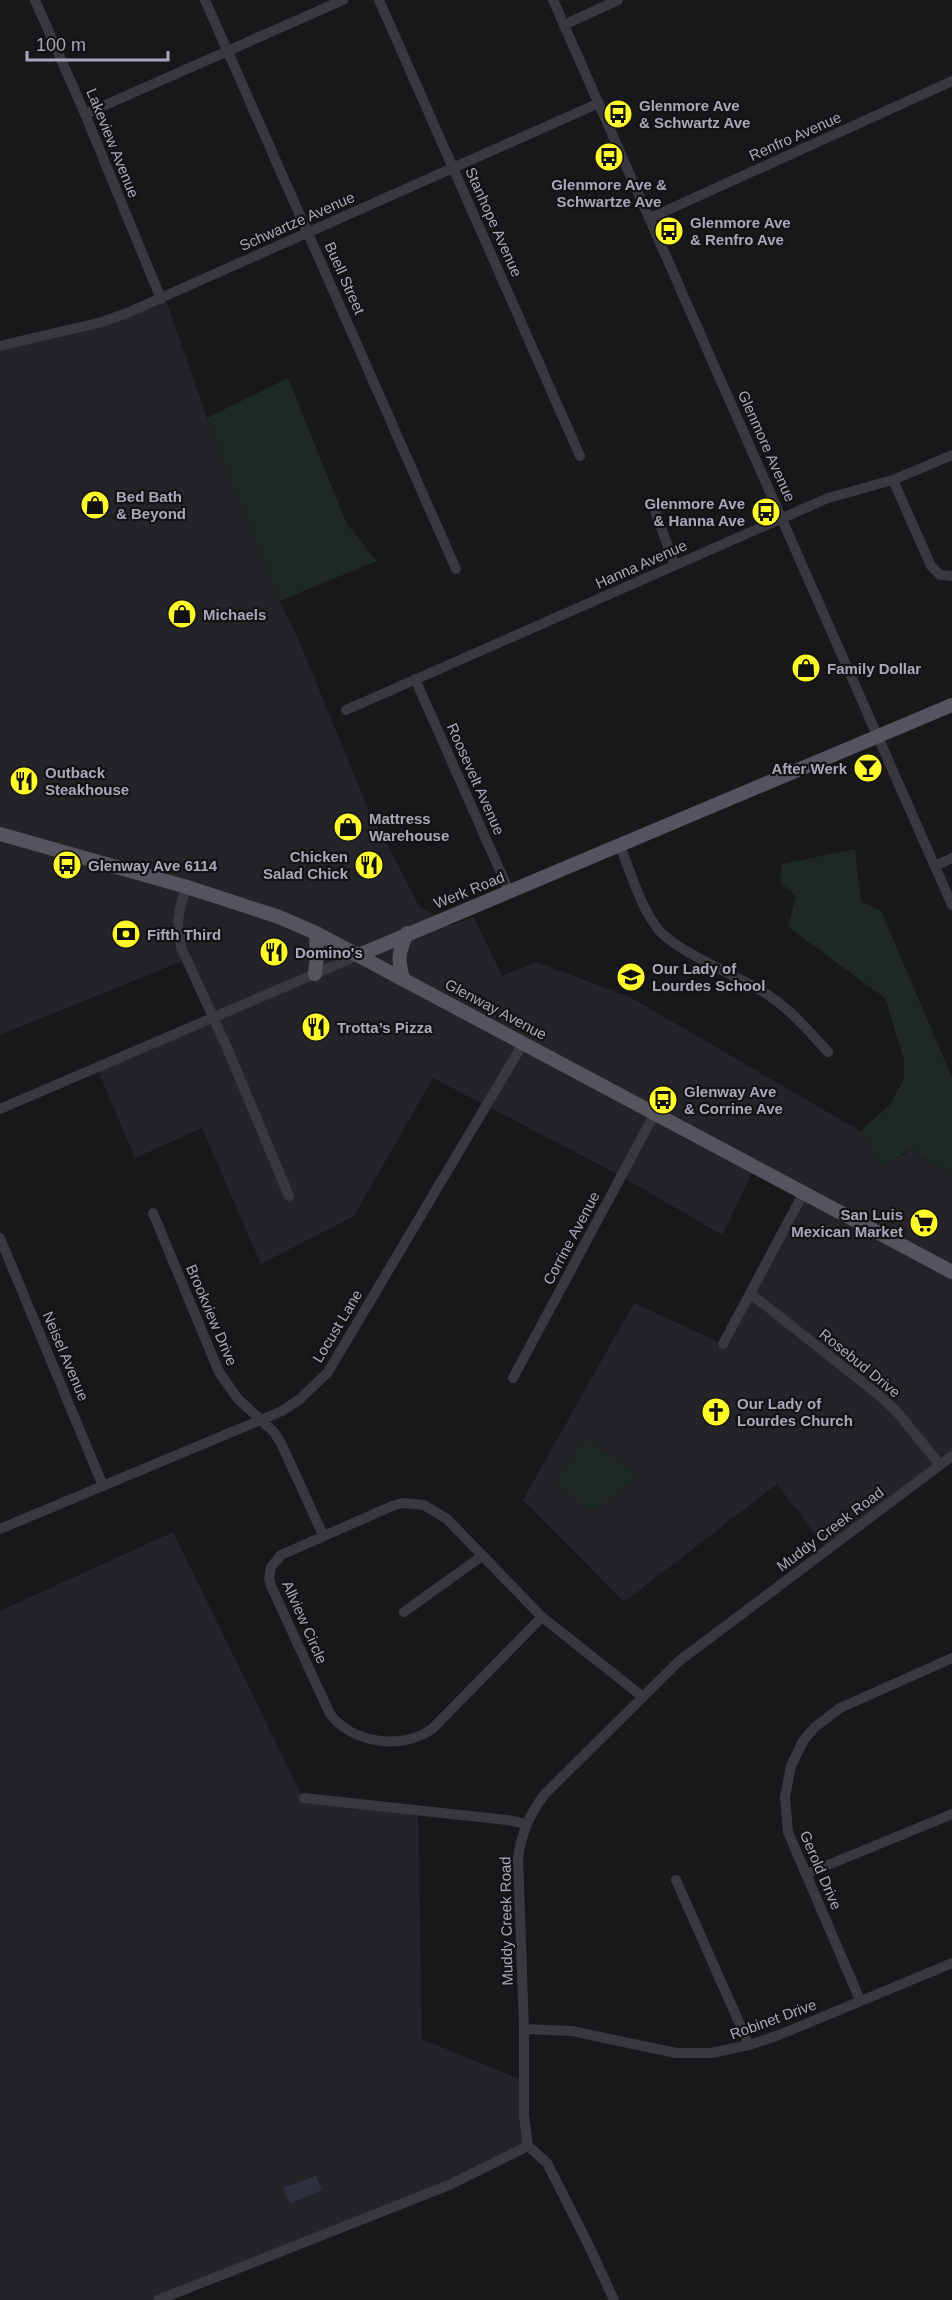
<svg xmlns="http://www.w3.org/2000/svg" width="952" height="2300" viewBox="0 0 952 2300" font-family="Helvetica,sans-serif">
<style>
.built{fill:#242327}
.green{fill:#1f2823}
.water{fill:#2c303f}
.lines{fill:none;stroke-linecap:round;stroke-linejoin:round}
.minor{stroke:#39383f;stroke-width:10}
.major{stroke:#55535e;stroke-width:14}
.labels{text-anchor:middle;dominant-baseline:central;stroke-width:4.5;stroke-linejoin:round;paint-order:stroke}
.poi-label{font-size:15px;font-weight:bold;fill:#a8a8bb;stroke:#131215;text-anchor:start}
.street-label{font-size:15px;fill:#a8a8bb;stroke:#131215}
</style>
<rect width="100%" height="100%" fill="#18171a"/>
<g class="built">
<path d="M165 297 219 453 279 601 295 631 366 804 419 906 451 925 474 917 502 976 536 962 630 997 903 1156 909 1149 952 1176V1456L827 1550 777 1484 624 1602 523 1500 634 1303 723 1344 804 1192 756 1166 722 1235 621 1176 433 1078 354 1216 261 1264 202 1128 135 1158 97 1068 213 1019 187 959 0 1035V346L81 327Z"/>
<path d="M173 1532 303 1798 418 1810 422 2039 524 2081 528 2146 501 2161 158 2300H0V1611Z"/>
</g>
<g class="green">
<path d="M288 378 347 524 377 561 279 601 219 453 207 418Z"/>
<path d="M855 849 861 902 881 911 952 1077V1176L910 1149 884 1166 860 1131 890 1105 904 1079V1059L885 998 788 927 796 896 780 882 782 864Z"/>
<path d="M584 1437 639 1475 601 1507H584L555 1482Z"/>
</g>
<path class="water" d="M316 2176 322 2190 290 2204 283 2188Z"/>
<g class="lines">
<g class="minor">
<path d="M35 0 85 114 161 299"/>
<path d="M205 0 456 569"/>
<path d="M379 0 580 456"/>
<path d="M553 0 952 905"/>
<path d="M564 25 618 0"/>
<path d="M85 114 343 0"/>
<path d="M650 218 952 81"/>
<path d="M0 346 102 322 127 313 599 103"/>
<path d="M893 480 931 566 940 575 952 576"/>
<path d="M655 511 675 565"/>
<path d="M415 679 509 891"/>
<path d="M346 710 828 498 893 480 952 455"/>
<path d="M620 846C631 873 640 906 658 929 674 950 735 975 760 990 788 1006 807 1029 828 1052"/>
<path d="M935 866 952 858"/>
<path d="M187 887 181 903 178 921 181 947 228 1050 289 1196"/>
<path d="M0 1109 359 955"/>
<path d="M153 1213 219 1372 238 1399 274 1432 281 1443 323 1535"/>
<path d="M0 1238 103 1486"/>
<path d="M751 1294 880 1396 898 1413 940 1465"/>
<path d="M723 1344 804 1192"/>
<path d="M513 1378 655 1113"/>
<path d="M0 1529 282 1411 300 1399 328 1372 524 1042"/>
<path d="M404 1612 482 1556"/>
<path d="M542 1617 432 1729C402 1750 353 1744 330 1714L271 1586 269 1579 271 1567 281 1555 392 1506 402 1503 424 1505 447 1519 542 1617 643 1697"/>
<path d="M304 1798 507 1820 526 1824"/>
<path d="M806 1874 952 1814"/>
<path d="M676 1880 749 2045"/>
<path d="M860 2000 788 1832 785 1797 791 1766 803 1741 815 1727 840 1708 952 1658"/>
<path d="M524 2029 572 2031 676 2053H711L749 2045 779 2035 952 1963"/>
<path d="M528 2146 524 2115V2029L518 1857C522 1833 529 1815 544 1795L679 1661 952 1456"/>
<path d="M528 2146 547 2163 588 2244 614 2300"/>
<path d="M158 2300 449 2185 528 2146"/>
</g>
<g class="major">
<path d="M0 834 187 887 279 917 316 933 952 1272"/>
<path d="M359 955 952 705"/>
<path d="M315 974 317 955 316 933"/>
<path d="M403 978C397 957 399 953 407 933"/>
</g>
</g>
<defs>
<g id="bus-disc" transform="scale(1.5)"><circle r="9.5" fill="#fffa2a" stroke="#131215"/><path d="M-5-6H5V4H4V6H2V4H-2V6H-4V4H-5ZM-3.5-4V0h7V-4ZM-3.5 1.2v1.5H-2V1.2ZM2 1.2v1.5H3.5V1.2Z" fill="#111"/></g>
<g id="shop-disc" transform="scale(1.5)"><circle r="9.5" fill="#fffa2a" stroke="#131215"/><path d="M-5-2.5h2.3a2.7 3.5 0 0 1 5.4 0H5L5.5 6h-11ZM-1.5-2.5h3a1.5 2.3 0 0 0-3 0Z" fill="#111"/></g>
<g id="bar-disc" transform="scale(1.5)"><circle r="9.5" fill="#fffa2a" stroke="#131215"/><path d="M-6-5H6L.8 .8V4.5H3.5V6h-7V4.5H-.8V.8Z" fill="#111"/></g>
<g id="restaurant-disc" transform="scale(1.5)"><circle r="9.5" fill="#fffa2a" stroke="#131215"/><path d="M-5-6h1v4h1v-4h1v4h1v-4h1v5L-1.5 .5V6h-2V.5L-5-1ZM5-6V6H3V1.5H1.5Q1.5-4 5-6Z" fill="#111"/></g>
<g id="bank-disc" transform="scale(1.5)"><circle r="9.5" fill="#fffa2a" stroke="#131215"/><path d="M-6-4H6V4H-6ZM0-2.3a2.3 2.3 0 1 0 0 4.6a2.3 2.3 0 1 0 0-4.6Z" fill="#111"/></g>
<g id="school-disc" transform="scale(1.5)"><circle r="9.5" fill="#fffa2a" stroke="#131215"/><path d="M0-5L7-2L0 1L-7-2ZM-4 1L0 2.5L4 1V4Q0 6-4 4Z" fill="#111"/></g>
<g id="supermarket-disc" transform="scale(1.5)"><circle r="9.5" fill="#fffa2a" stroke="#131215"/><path d="M-6-5.5h2.5l.6 2H6L4.5 2H-2.5L-4.4-4H-6ZM-1.5 3.2a1.3 1.3 0 1 0 .1 0ZM3 3.2a1.3 1.3 0 1 0 .1 0Z" fill="#111"/></g>
<g id="church-disc" transform="scale(1.5)"><circle r="9.5" fill="#fffa2a" stroke="#131215"/><path d="M-1.2-6h2.4v3.5h3.3v2.4h-3.3V6h-2.4V-.1h-3.3v-2.4h3.3Z" fill="#111"/></g>
</defs>
<g fill-rule="evenodd">
<use href="#bus-disc" x="618" y="114"/>
<use href="#bus-disc" x="609" y="157"/>
<use href="#bus-disc" x="669" y="231"/>
<use href="#shop-disc" x="95" y="505"/>
<use href="#bus-disc" x="766" y="512"/>
<use href="#shop-disc" x="182" y="614"/>
<use href="#shop-disc" x="806" y="668"/>
<use href="#bar-disc" x="868" y="768"/>
<use href="#restaurant-disc" x="24" y="781"/>
<use href="#shop-disc" x="348" y="827"/>
<use href="#bus-disc" x="67" y="865"/>
<use href="#restaurant-disc" x="369" y="865"/>
<use href="#bank-disc" x="126" y="934"/>
<use href="#restaurant-disc" x="274" y="952"/>
<use href="#school-disc" x="631" y="977"/>
<use href="#restaurant-disc" x="316" y="1027"/>
<use href="#bus-disc" x="663" y="1100"/>
<use href="#supermarket-disc" x="924" y="1223"/>
<use href="#church-disc" x="716" y="1412"/>
</g>
<g class="labels">
<g class="poi-label">
<text x="639" y="105">Glenmore Ave<tspan x="639" dy="17">&amp; Schwartz Ave</tspan></text>
<text x="609" y="184" text-anchor="middle">Glenmore Ave &amp;<tspan x="609" dy="17">Schwartze Ave</tspan></text>
<text x="690" y="222">Glenmore Ave<tspan x="690" dy="17">&amp; Renfro Ave</tspan></text>
<text x="116" y="496">Bed Bath<tspan x="116" dy="17">&amp; Beyond</tspan></text>
<text x="745" y="503" text-anchor="end">Glenmore Ave<tspan x="745" dy="17">&amp; Hanna Ave</tspan></text>
<text x="203" y="614">Michaels</text>
<text x="827" y="668">Family Dollar</text>
<text x="847" y="768" text-anchor="end">After Werk</text>
<text x="45" y="772">Outback<tspan x="45" dy="17">Steakhouse</tspan></text>
<text x="369" y="818">Mattress<tspan x="369" dy="17">Warehouse</tspan></text>
<text x="348" y="856" text-anchor="end">Chicken<tspan x="348" dy="17">Salad Chick</tspan></text>
<text x="88" y="865">Glenway Ave 6114</text>
<text x="147" y="934">Fifth Third</text>
<text x="295" y="952">Domino's</text>
<text x="652" y="968">Our Lady of<tspan x="652" dy="17">Lourdes School</tspan></text>
<text x="337" y="1027">Trotta’s Pizza</text>
<text x="684" y="1091">Glenway Ave<tspan x="684" dy="17">&amp; Corrine Ave</tspan></text>
<text x="903" y="1214" text-anchor="end">San Luis<tspan x="903" dy="17">Mexican Market</tspan></text>
<text x="737" y="1403">Our Lady of<tspan x="737" dy="17">Lourdes Church</tspan></text>
</g>
<g class="street-label">
<text transform="translate(795 136) rotate(-24)">Renfro Avenue</text>
<text transform="translate(113 143) rotate(68)">Lakeview Avenue</text>
<text transform="translate(297 221) rotate(-24)">Schwartze Avenue</text>
<text transform="translate(494 222) rotate(66)">Stanhope Avenue</text>
<text transform="translate(345 278) rotate(66)">Buell Street</text>
<text transform="translate(767 446) rotate(66)">Glenmore Avenue</text>
<text transform="translate(641 564) rotate(-24)">Hanna Avenue</text>
<text transform="translate(476 779) rotate(66)">Roosevelt Avenue</text>
<text transform="translate(469 890) rotate(-22)">Werk Road</text>
<text transform="translate(496 1009) rotate(28)">Glenway Avenue</text>
<text transform="translate(571 1238) rotate(-62)">Corrine Avenue</text>
<text transform="translate(212 1315) rotate(67)">Brookview Drive</text>
<text transform="translate(337 1326) rotate(-59)">Locust Lane</text>
<text transform="translate(66 1356) rotate(67)">Neisel Avenue</text>
<text transform="translate(860 1363) rotate(39)">Rosebud Drive</text>
<text transform="translate(830 1529) rotate(-37)">Muddy Creek Road</text>
<text transform="translate(305 1622) rotate(66)">Allview Circle</text>
<text transform="translate(821 1870) rotate(67)">Gerold Drive</text>
<text transform="translate(506 1921) rotate(-91)">Muddy Creek Road</text>
<text transform="translate(773 2019) rotate(-20)">Robinet Drive</text>
</g>
</g>
<path d="M27 51v9h141v-9" fill="none" stroke="#a8a8bb" stroke-width="3"/>
<text x="36" y="51" font-size="18" fill="#a8a8bb" stroke="#131215" stroke-width="4.5" paint-order="stroke">100 m</text>
</svg>
